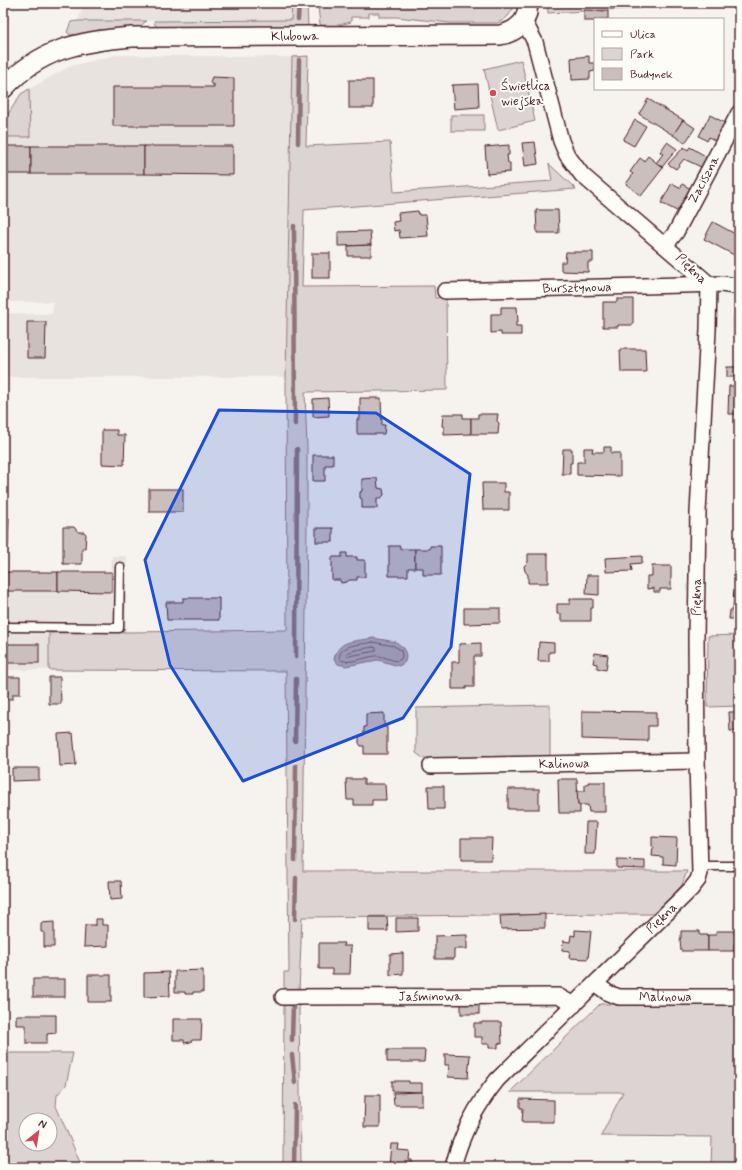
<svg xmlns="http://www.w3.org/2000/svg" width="742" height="1170" viewBox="0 0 742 1170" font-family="Mynerve,sans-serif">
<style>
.built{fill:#e9e3e0}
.green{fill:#dcd4d2;stroke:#937a7e;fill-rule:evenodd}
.water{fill:#bbabac;stroke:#8e7378}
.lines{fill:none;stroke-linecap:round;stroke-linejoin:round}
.shore{stroke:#77575f;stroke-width:1}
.stream{stroke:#8e7378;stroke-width:4.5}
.building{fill:#cbbfbe;stroke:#4a1f2b}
.service-casing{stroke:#4a1f2b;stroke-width:11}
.minor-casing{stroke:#4a1f2b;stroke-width:18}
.tertiary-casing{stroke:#4a1f2b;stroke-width:22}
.service{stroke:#fdfcf7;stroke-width:8}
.minor{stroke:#fdfcf7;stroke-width:15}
.tertiary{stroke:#fdfcf7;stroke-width:19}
.marked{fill:#1d4ed8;fill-opacity:0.2;stroke:#1d4ed8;stroke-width:3;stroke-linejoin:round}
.poi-dot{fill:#d1495b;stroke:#fdfcf7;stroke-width:1.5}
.labels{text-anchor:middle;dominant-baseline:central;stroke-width:4;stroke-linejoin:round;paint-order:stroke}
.street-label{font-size:13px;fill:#4a1f2b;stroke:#fdfcf7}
.poi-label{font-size:13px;fill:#4a1f2b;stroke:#fdfcf7;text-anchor:start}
</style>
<rect width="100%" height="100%" fill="#f6f3ef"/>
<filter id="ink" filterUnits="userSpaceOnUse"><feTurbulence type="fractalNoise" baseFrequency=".025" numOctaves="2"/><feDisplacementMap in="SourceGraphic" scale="8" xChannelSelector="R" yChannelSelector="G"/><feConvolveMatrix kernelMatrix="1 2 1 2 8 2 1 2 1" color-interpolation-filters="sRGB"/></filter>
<g filter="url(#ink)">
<g class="built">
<path d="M84 3H292V20L78 21Z"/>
<path d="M116 55 292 57 286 377H3V313L52 314 53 302H3V137L30 136 29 89 70 66Z"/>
<path d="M112 556H127L126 632 50 633 49 670H3V572H111Z"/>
</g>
<g class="green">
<path d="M292 3H307L308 27 159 28 155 25 154 21 291 20Z"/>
<path d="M455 3H514L513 9 508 16 504 20 497 23H450L397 17H379V13H369V17H351V22L327 28 320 24 318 7Z"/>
<path d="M547 3H644L641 8 548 13Z"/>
<path d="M78 21H146L137 30H98L88 34 70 35 67 32 71 22Z"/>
<path d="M308 56 306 146 390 142 394 192 552 181 549 164 576 189 304 210 302 287 434 286 435 298 446 297 447 390 305 392 307 448V522L303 871H687L682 885 657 914C539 914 420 916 302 917L299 992H284V972H289L286 671 49 670V633L287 630 286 377 292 57Z"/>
<path d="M521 60 535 121 498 130 484 69Z"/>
<path d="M29 89 30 137H3V122L21 94Z"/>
<rect x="451" y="115" width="33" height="16"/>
<path d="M739 635V706L707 707 708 636Z"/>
<path d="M550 705V757L423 758 416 753V708Z"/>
<path d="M739 1003V1167H711L712 1137 601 1136 623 1092H510L600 1004Z"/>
<path d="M299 1004 301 1167H283L284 1005Z"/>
<path d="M3 1053H73L66 1085 57 1095 56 1106 82 1167H3ZM26 1120H50V1144H26Z"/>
</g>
<path class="water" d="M373 638 396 642 404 648 406 656 405 662 399 666 378 660 346 666 338 664 334 659C339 638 356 642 373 638Z"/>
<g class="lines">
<g class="shore">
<path d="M373 642 394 646 401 650 402 656 401 659 397 661C391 660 385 657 379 656 368 655 346 667 339 658 341 643 361 645 373 642Z"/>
<path d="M373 647 376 648V651L348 656 346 655 347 653C355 649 364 649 373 647Z"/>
</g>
<g class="stream">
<path d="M298 19 299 3"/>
<path d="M298 143 299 60"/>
<path d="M294 226 295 424"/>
<path d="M296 657 297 449"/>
<path d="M295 741 296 679"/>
<path d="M295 860 296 766"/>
<path d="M295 919 296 878"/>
<path d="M292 1040 293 1004"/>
<path d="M292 1055 295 1083"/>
<path d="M294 1167 295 1105"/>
</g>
</g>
<g class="building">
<path d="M584 10 608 11V19H595V21H584Z"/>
<path d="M589 56V63H595V71L590 72V79L572 80 571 58Z"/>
<path d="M212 77 234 78V126H113V87H214V84L212 85 210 82Z"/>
<rect x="349" y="80" width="24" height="28"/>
<path d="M478 84 479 107 454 109 452 85Z"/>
<path d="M648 99 683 120 673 135 639 114Z"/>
<path d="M710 115 727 124 717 142 709 137 707 141 699 136Z"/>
<path d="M635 120 646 126 634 146 623 140Z"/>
<path d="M683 120 695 128 685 143 673 135Z"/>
<path d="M535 142 538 164 525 166 522 143Z"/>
<path d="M667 142 677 149 662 167 656 163 663 154 660 152Z"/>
<path d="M509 145V155H507L508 163H510V172L487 174 485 147Z"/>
<path d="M3 146H31V174H6V177H3Z"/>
<rect x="31" y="146" width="113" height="28"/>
<path d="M144 146H233V175L144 174Z"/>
<path d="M684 147 688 150 690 147 707 157 701 167 684 159 676 169 668 164Z"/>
<path d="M648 156 663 168 641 196 626 184 633 174 630 172 640 158 644 161Z"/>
<path d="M672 183 681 188 682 184 693 190 681 213 661 203Z"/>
<path d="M536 210H558L559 233H537Z"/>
<path d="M418 211 419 215H426L428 236 400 238 399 230 394 231 393 222 399 221 398 213Z"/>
<path d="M713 222 739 236V251L736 256 704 239Z"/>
<path d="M370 231 371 245 338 246V232Z"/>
<path d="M371 245V256H348V246Z"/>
<path d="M566 252H593V262H588V272L561 271V262H565Z"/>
<rect x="312" y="253" width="18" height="25"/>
<path d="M617 299H633V325H618V327H603V302H617Z"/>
<path d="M501 307H517L518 322H516V326H521V335H501V332L491 333V314H501Z"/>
<rect x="734" y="316" width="5" height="20"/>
<path d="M27 322H46L45 358H27Z"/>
<path d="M620 349H645L646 372H621Z"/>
<rect x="727" y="367" width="12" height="10"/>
<path d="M729 386H739V404H738L737 414H728Z"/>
<path d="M328 398 329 416 313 417V399Z"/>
<path d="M360 398H381L382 425H385L384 434H357V419H360Z"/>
<path d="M443 414H463V418H471V434L444 435V427L442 426Z"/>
<path d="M478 414H498L497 421 499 423 498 434H471V418H478Z"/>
<path d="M102 430H117V435H125L124 465 102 464Z"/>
<path d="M604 447H611V453H620V476L577 475V462H584V448H593L592 452H604Z"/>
<path d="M563 449H572V463H570V474H562Z"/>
<path d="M313 455H333V465H325V481H313Z"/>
<path d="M377 478 378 488 383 489 384 495 381 498H377V508H362V499L360 498V492L362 491V479Z"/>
<path d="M482 483H504V492H509V510H483Z"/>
<rect x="149" y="489" width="34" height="23"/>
<path d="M3 518H9L8 546H3Z"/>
<path d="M63 527H74L78 532H84L86 534 85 548H82V564H63Z"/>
<rect x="316" y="528" width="17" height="14"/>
<path d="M389 546H400V549H415V568H408V576H389Z"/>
<path d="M430 546H441V575H423V568H415V549H430Z"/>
<path d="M342 553H347V557H357V560H365V577H357V580H349L347 582 341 583 340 580H332V557H342Z"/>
<path d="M528 554H548V583H528V575L525 571 524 566 528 562Z"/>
<path d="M642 556V563L631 564 632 571 606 572 605 558Z"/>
<path d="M652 566H671V589H660V592H654V588L647 589V576H652Z"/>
<rect x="3" y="572" width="55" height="19"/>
<path d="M58 572H112V592L58 591Z"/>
<path d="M587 575H599V595L586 594Z"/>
<path d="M734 592H739V619H729L730 610H733Z"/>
<path d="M183 598H219V620H167L166 602H183Z"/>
<path d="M570 599H593V608H591V621H561V614H557V604H570Z"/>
<path d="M464 608H500V623L464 624Z"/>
<path d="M539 642 554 643V652H549V661H538Z"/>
<path d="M481 643V656H474V687H466V689H452V662H459V644Z"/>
<rect x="3" y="644" width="36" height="19"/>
<path d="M595 653 608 655 606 670 597 668V664L593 663Z"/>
<path d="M3 677H20V694H13V699H5V694H3Z"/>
<path d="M49 677H60L61 704H49Z"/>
<path d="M582 711 656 712V726H648V741L582 739Z"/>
<path d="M729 712H739V738H738V731H730Z"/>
<path d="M384 713V727H387V754H364V746H361L359 743V738L361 735H364V727H366V714Z"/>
<path d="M73 733 76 765 60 766 58 734Z"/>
<rect x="3" y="736" width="3" height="9"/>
<path d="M12 768H39V780L12 781Z"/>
<path d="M346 779H364V784H385L386 800H372V805H354V800H347Z"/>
<path d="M558 779H577L578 805H580V813H559Z"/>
<path d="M588 782H605V812H589L588 805H578L577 791H585V784H588Z"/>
<path d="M428 786H444V809H429Z"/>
<rect x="508" y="789" width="31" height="20"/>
<path d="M586 822H597L595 854H585Z"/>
<path d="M652 837 677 838 676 865 663 864V857L652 856 653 847H652Z"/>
<path d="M461 838H492L491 860H461Z"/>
<path d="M617 860 645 861V869L617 868Z"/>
<path d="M109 881H121L122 899 110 900Z"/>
<path d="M545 914V928L501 929 500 916Z"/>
<path d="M369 917H387L388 931H369Z"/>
<path d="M396 918H418V931L396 932Z"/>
<path d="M96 919H102V925H108V946L84 947 85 925H96Z"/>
<path d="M54 922V947H44V932H41V923Z"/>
<path d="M575 930 591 931 588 959 569 958 570 951 562 950 563 941 570 942 571 935 575 936Z"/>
<path d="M681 931H700V935H708V951H681L680 939 681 938Z"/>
<path d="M716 931H734L736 942 734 944V951H708V935H716Z"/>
<path d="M467 935V949H454V959H435V936Z"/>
<path d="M319 943H344L343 946H351L350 974H332V969H319Z"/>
<path d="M403 953V974L390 975V954Z"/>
<path d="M203 970V992H193V994H185V992H175V971Z"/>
<path d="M169 972 170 996 144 997V973Z"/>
<rect x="88" y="975" width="23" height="27"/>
<rect x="33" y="979" width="32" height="18"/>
<rect x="461" y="1001" width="18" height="13"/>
<path d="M16 1015H56V1033L47 1034V1043H26V1025H16Z"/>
<path d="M173 1019H202L201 1040H192L191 1042 184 1043V1040H173Z"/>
<path d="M482 1022H501L502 1044 498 1043V1048H489V1044H482V1037H474V1023H482Z"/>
<path d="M387 1050H425L424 1062H387Z"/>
<path d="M445 1054 470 1055 468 1078 448 1077 449 1065H445Z"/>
<path d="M392 1081H409V1083H422V1092L392 1091Z"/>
<path d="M422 1092V1105H394L393 1093Z"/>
<path d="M365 1095H380V1127H364Z"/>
<path d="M520 1099 554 1100V1122H522L523 1108H520Z"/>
<path d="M391 1144H399L398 1150 410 1151 409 1160H412V1167H389Z"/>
</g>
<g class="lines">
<g class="service-casing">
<g id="service">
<path d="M3 627 119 628 120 567"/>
<path d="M700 866H739"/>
</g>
</g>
<g class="minor-casing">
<g id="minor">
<path id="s1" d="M665 246 676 232 739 113"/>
<path id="s2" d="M445 291 722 284 735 286 739 288"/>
<path id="s3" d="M431 766 697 761"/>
<path id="s4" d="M596 984 608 993 619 997H739"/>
<path id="s5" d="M283 997 558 996 574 1005"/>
<path id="s6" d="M453 1167C461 1135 476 1106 497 1080L691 889 698 880 700 873 697 761 696 638 698 512 708 330 709 284 582 175 567 155 561 141 535 42 524 21"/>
</g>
</g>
<g class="tertiary-casing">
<g id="tertiary">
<path id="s7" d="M3 89C39 49 80 41 132 37L500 35C516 32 530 21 527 3"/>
</g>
</g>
<use href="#service" class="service"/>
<use href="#minor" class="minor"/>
<use href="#tertiary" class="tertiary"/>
</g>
</g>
<path class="marked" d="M219 410 376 413 470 474 451 647 403 718 243 781 170 665 145 560Z"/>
<circle class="poi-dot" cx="493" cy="93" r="4"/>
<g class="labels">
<g class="street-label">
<text stroke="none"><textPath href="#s7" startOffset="306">Klubowa</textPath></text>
<text stroke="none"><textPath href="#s1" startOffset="77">Zaciszna</textPath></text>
<text transform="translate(691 269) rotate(44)">Piękna</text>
<text stroke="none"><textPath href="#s2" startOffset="132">Bursztynowa</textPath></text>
<text stroke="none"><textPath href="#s6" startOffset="665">Piękna</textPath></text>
<text stroke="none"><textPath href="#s3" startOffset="133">Kalinowa</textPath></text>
<text stroke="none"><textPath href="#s6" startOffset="329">Piękna</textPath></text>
<text stroke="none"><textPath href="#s5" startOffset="147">Jaśminowa</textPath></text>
<text stroke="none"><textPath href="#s4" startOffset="73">Malinowa</textPath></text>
</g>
<g class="poi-label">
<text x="501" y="86">Świetlica<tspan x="501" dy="15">wiejska</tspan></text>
</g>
</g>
<rect width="742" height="1170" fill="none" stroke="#fdfcf7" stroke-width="16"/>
<rect x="8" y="8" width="726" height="1154" fill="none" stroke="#4a1f2b" stroke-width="1.5" filter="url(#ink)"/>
<rect x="594" y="18" width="130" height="72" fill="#fdfcf7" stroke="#b5a4a5"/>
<rect x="602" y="31" width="20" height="6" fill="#fdfcf7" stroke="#b5a4a5"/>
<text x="630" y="38" font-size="12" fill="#4a1f2b">Ulica</text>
<rect x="602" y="48" width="20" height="12" fill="#dcd4d2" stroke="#b5a4a5"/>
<text x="630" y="58" font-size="12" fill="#4a1f2b">Park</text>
<rect x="602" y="68" width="20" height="12" fill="#cbbfbe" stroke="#b5a4a5"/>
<text x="630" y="78" font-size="12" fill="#4a1f2b">Budynek</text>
<g transform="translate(38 1132) rotate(30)"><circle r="19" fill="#fdfcf7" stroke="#b5a4a5"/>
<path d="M0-3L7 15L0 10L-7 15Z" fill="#d1495b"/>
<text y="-6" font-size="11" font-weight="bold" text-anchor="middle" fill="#4a1f2b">N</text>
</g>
</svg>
